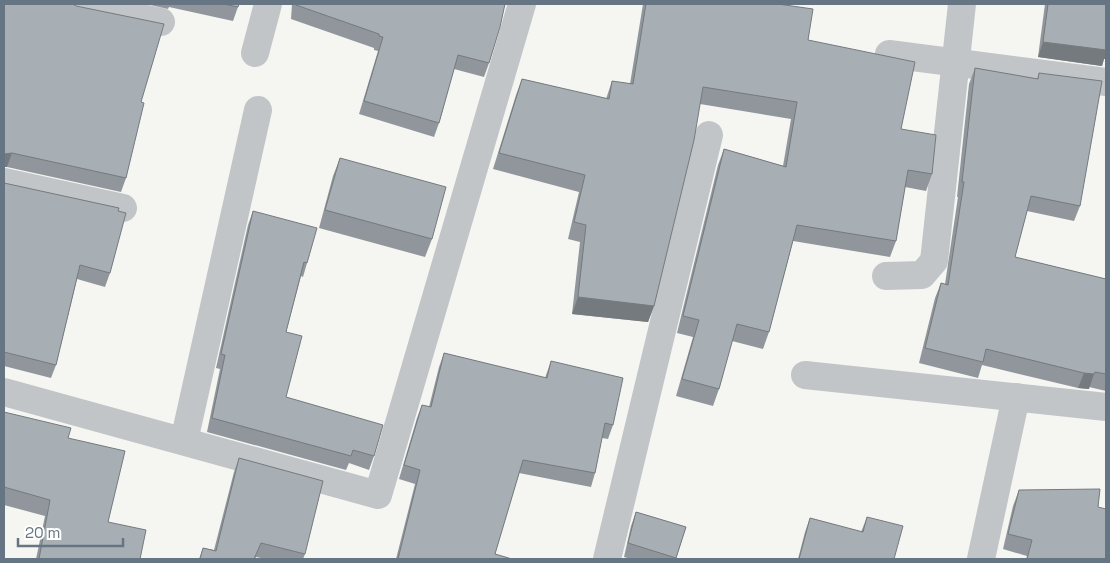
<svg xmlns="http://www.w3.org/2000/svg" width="1110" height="563" viewBox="0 0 1110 563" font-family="'Space Grotesk',sans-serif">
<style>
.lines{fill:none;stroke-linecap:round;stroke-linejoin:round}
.minor{stroke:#c1c5c8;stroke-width:28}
.wall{fill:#90969b}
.shaded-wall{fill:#757a7e}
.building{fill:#a7afb4;stroke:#757a7e}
</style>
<rect width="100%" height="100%" fill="#f5f6f2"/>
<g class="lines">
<g class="minor">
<path d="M75 4 161 22"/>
<path d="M255 53 268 4"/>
<path d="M889 54 1106 82"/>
<path d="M4 182 123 208"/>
<path d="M886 276 922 275 934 261 962 4"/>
<path d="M805 375 1106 407"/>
<path d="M4 392 378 495 522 4"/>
<path d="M184 441 258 110"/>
<path d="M607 559 709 135"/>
<path d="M981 559 1016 397"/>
</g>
</g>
<g class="wall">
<path d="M4 4 141 102 126 178 121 192 7 167H4Z"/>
<path d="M146 4H239L233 21 169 7 168 9Z"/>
<path d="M292 4H505L489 63 484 77 454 69 439 123 434 137 359 114 378 51 374 50V48L291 19Z"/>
<path d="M643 4H778L808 40 901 129 932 174 926 191 905 187 896 241 890 257 793 241 769 332 763 349 732 341 719 389 713 406 676 396 693 337 677 333 718 165 724 149 783 166 791 119 700 104 654 306 648 322 572 314 580 242 568 239 579 192 493 169 516 95 522 79 606 99 612 81 630 84Z"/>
<path d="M1045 4H1106L1104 59 1102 66 1038 57Z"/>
<path d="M975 68 1037 79 1039 73 1080 206 1074 221 1027 211 1015 257 1106 279V391L1089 387V389L1078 388 982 365 978 378 919 363 935 298 941 283 945 284 958 197H957L969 84Z"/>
<path d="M340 158 432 239 425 257 319 228 333 176Z"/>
<path d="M4 183 110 273 105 287 77 279 56 365 51 378 4 366Z"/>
<path d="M253 211 307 263 303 277 301 276 286 332V397L374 456 369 470 349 463 346 470 207 432 220 369 216 368 248 225Z"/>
<path d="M444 353 545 378 551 361 613 425 608 439 602 438 595 473 591 487 519 473 495 554 512 559H396L415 484 399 479 417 418 422 405 429 407 439 367Z"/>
<path d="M4 412 68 438 108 522 140 559H36L45 516 4 505Z"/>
<path d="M239 458 305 554 303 559H266L256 557 255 559H199L203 548 214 550 234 472Z"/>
<path d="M1019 490 1098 507 1106 559H1026L1027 556 1003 549 1013 506Z"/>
<path d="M636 512 686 527 676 559H631L624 557 631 526Z"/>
<path d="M867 517 894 559H798L805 532 810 518 861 532Z"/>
</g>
<g class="shaded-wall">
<path d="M1043 42 1106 50V59H1104L1102 66 1038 57Z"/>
<path d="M12 153 7 167H4V154Z"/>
<path d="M578 297 654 306 648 322 572 314Z"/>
<path d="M1084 373 1094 374 1089 389 1078 388Z"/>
</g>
<g class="building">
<path d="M4 4H73L76 6 164 24 141 102 144 103 126 178 12 153 4 154Z"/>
<path d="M223 4H239L238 7Z"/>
<path d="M296 4H505L500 27 489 63 458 55 439 123 364 101 383 37 379 36V34L296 5Z"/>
<path d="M646 4H778L813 9 808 40 915 62 901 129 936 135 932 174 908 170 896 241 797 225 769 332 737 324 719 389 682 379 699 320 683 316 724 149 786 167 797 102 703 87 694 140 654 306 578 297 586 225 574 222 585 175 499 153 522 79 609 99 612 81 633 84Z"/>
<path d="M1048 4H1106V50L1043 42Z"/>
<path d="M975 68 1038 79 1039 73 1102 81 1080 206 1031 196 1015 257 1106 279V374L1095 372 1094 374 1084 373 986 349 983 362 925 348 941 283 948 285 964 182H962Z"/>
<path d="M340 158 446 187 432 239 325 210Z"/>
<path d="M4 183 119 208 118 211 126 213 110 273 80 265 56 365 4 352Z"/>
<path d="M253 211 317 228 307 263 304 262 286 332 302 336 286 397 383 425 374 456 353 450 351 456 212 418 225 355 221 354Z"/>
<path d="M444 353 547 378 551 361 623 378 613 425 605 423 595 473 523 460 495 554 512 559H398L420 470 404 465 422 405 431 407Z"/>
<path d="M4 412 71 428 68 438 125 451 108 522 146 530 140 559H39L50 500 4 487Z"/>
<path d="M239 458 323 481 305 554 261 543 254 559H200L203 548 216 551Z"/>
<path d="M1100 489 1098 507 1106 509V559H1027L1032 540 1008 534 1019 490Z"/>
<path d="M636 512 686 527 676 558 628 543Z"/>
<path d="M867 517 903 526 894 559H799L810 518 863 532Z"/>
</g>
<rect width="1110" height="563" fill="none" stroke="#657583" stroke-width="10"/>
<path d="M18 538v8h105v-8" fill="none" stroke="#657583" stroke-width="2.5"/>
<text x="25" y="538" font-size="15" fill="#657583" stroke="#ffffff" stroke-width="4" paint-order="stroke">20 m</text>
</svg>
